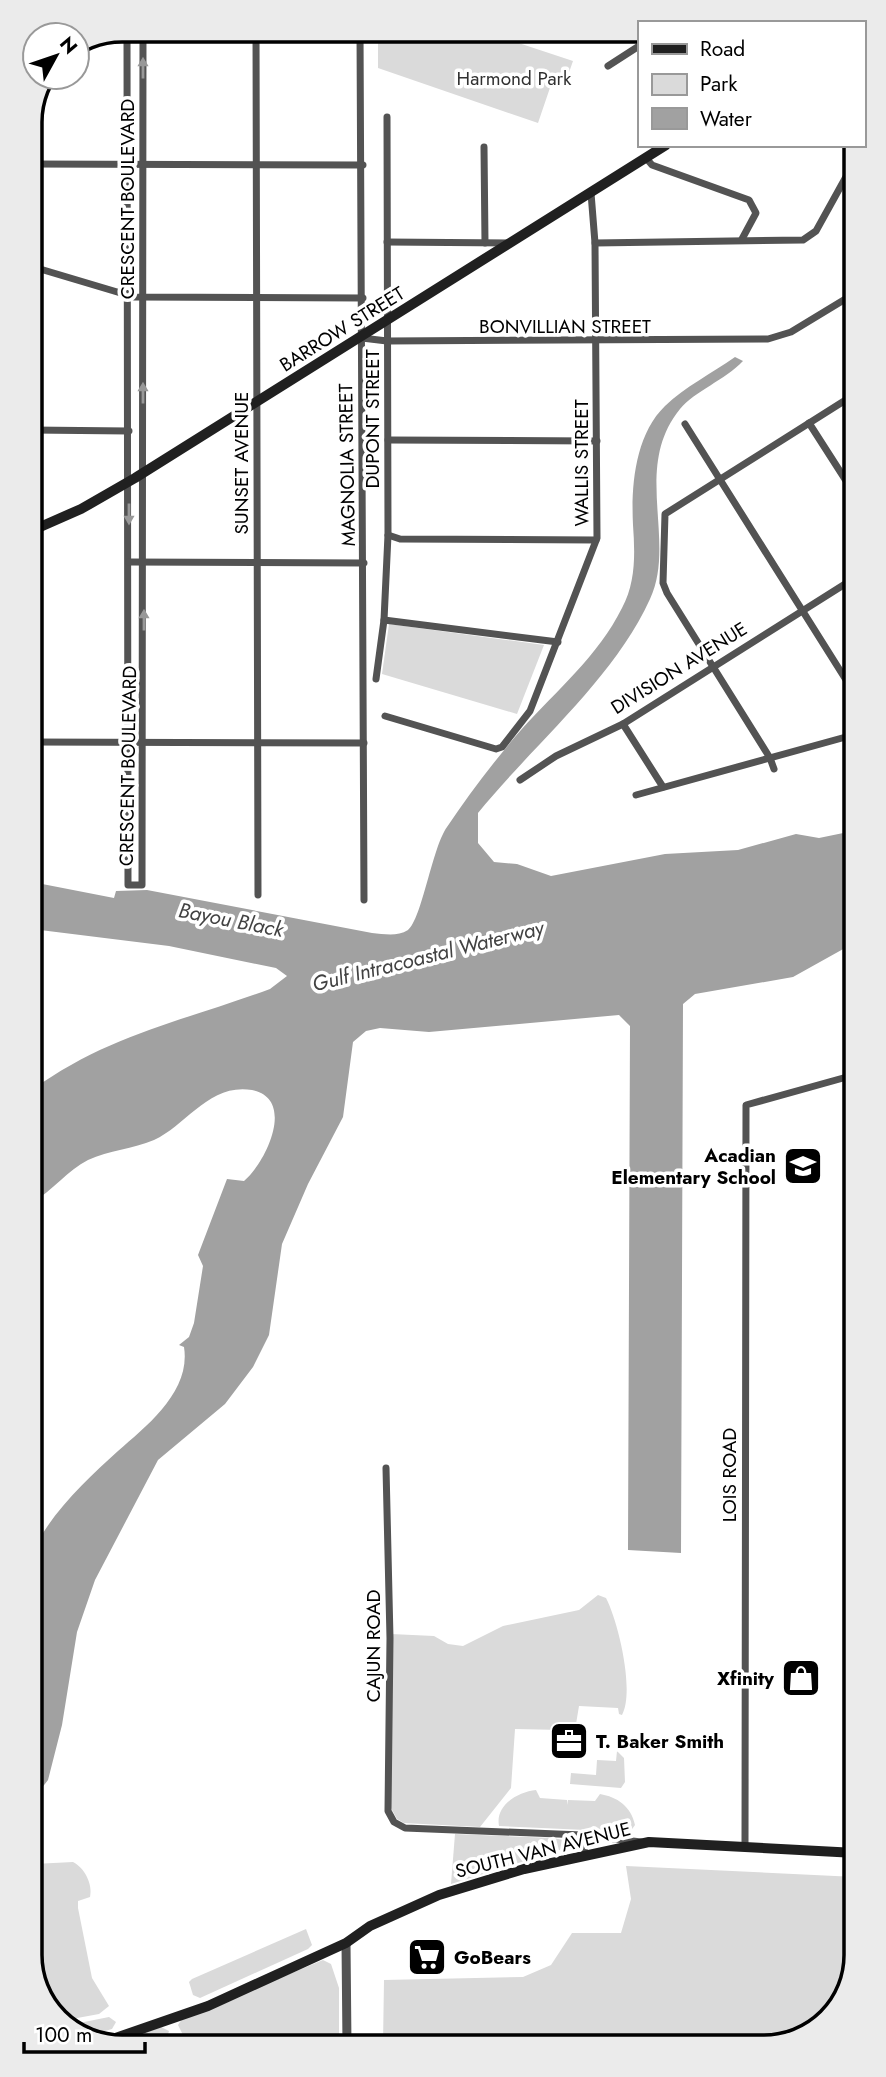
<svg xmlns="http://www.w3.org/2000/svg" width="886" height="2077" viewBox="0 0 886 2077" font-family="Jost,sans-serif">
<style>
.green{fill:#dadada}
.water{fill:#a1a1a1}
.lines{fill:none;stroke-linecap:round;stroke-linejoin:round}
.minor{stroke:#535353;stroke-width:7}
.tertiary{stroke:#535353;stroke-width:9}
.secondary{stroke:#202020;stroke-width:10}
.oneway{fill:#989898}
.labels{text-anchor:middle;dominant-baseline:central;stroke-width:7;stroke-linejoin:round;paint-order:stroke}
.park-label{font-size:19px;fill:#313131;stroke:#fff}
.street-label{font-size:19px;fill:#000;stroke:#fff}
.poi-label{font-size:19px;font-weight:bold;fill:#000;stroke:#fff;text-anchor:end}
.water-label{font-size:21px;font-style:italic;fill:#424242;stroke:#fff}
.rim{fill:none;stroke:#000;stroke-width:3.5}
</style>
<rect width="100%" height="100%" fill="#fff"/>
<g class="green">
<path d="M378 30H479L573 61 566 81 554 76 538 123 378 68Z"/>
<path d="M389 624 544 645 517 714 382 674Z"/>
<path d="M598 1595 606 1598C618 1621 635 1691 622 1715L619 1714 618 1708 579 1706 576 1724H563L562 1730 515 1729 511 1788 480 1827 404 1823 397 1819 391 1808V1634L434 1636 448 1644 463 1646 503 1626 579 1610Z"/>
<path d="M617 1751 624 1758 625 1782 621 1788 570 1784 571 1773 596 1775 597 1760 616 1761Z"/>
<path d="M536 1790 540 1798 567 1800V1805L568 1800 595 1801 600 1794C617 1797 631 1806 635 1825L630 1832 499 1826C495 1805 518 1792 536 1790Z"/>
<path d="M455 1834 553 1838 563 1840 569 1847 451 1884Z"/>
<path d="M73 1862C85 1868 93 1885 90 1897L78 1901V1908L92 1978 109 2006 99 2014 61 2021 35 1984 34 1864Z"/>
<path d="M626 1866 856 1877V1955L837 2011 793 2042 383 2045 384 1980 523 1977 551 1965 572 1933H621L631 1899Z"/>
<path d="M306 1929 312 1945 308 1949 200 1998 193 1995 189 1982 192 1979Z"/>
<path d="M323 1960 331 1964 339 1988V2046L189 2047 178 2025 182 2019Z"/>
<path d="M109 2017 116 2022 112 2029 87 2036 64 2026Z"/>
<path d="M161 2027 169 2031 164 2047H122L121 2041Z"/>
</g>
<path class="water" d="M735 357 743 361C725 380 695 391 680 409 632 468 677 541 650 599 613 680 533 745 478 813V843L494 862 517 864 551 876 665 854 738 850 796 834 819 838 853 831 854 943 793 977 695 994 683 1004 681 1553 628 1550 630 1026 619 1015 429 1032 380 1028 366 1031 353 1042 343 1117 308 1184 282 1244 269 1335 253 1367 225 1404 158 1460 95 1580 77 1632 62 1725 48 1780 34 1798V1549C52 1512 88 1478 118 1451 148 1425 191 1391 184 1347L179 1345 189 1337 194 1323 203 1266 198 1255 227 1179 244 1181C265 1164 297 1099 252 1090 209 1083 187 1125 154 1140 133 1149 109 1150 88 1160 68 1170 52 1191 33 1202L32 1090C109 1034 184 1021 270 989L287 976 276 968 169 946 32 929V882L114 898 116 891 147 890 372 933C384 934 397 937 408 930 422 919 432 848 447 827 469 794 495 760 521 730 557 690 598 656 622 608 636 582 635 553 633 525 631 486 635 435 665 406 685 387 712 373 735 357Z"/>
<g class="lines">
<g class="minor">
<path d="M127 30 128 885H142L143 30"/>
<path d="M256 30 258 895"/>
<path d="M360 30 364 900"/>
<path d="M114 33H360"/>
<path d="M608 66 639 46"/>
<path d="M484 147 485 243"/>
<path d="M646 158 652 165 749 200 756 213 742 239"/>
<path d="M30 164 363 165"/>
<path d="M387 242 510 243"/>
<path d="M595 243 803 240 816 231 852 166"/>
<path d="M30 266 134 297 363 298"/>
<path d="M362 338 387 341 768 339 791 332 852 295"/>
<path d="M809 423 852 490"/>
<path d="M685 424 853 691"/>
<path d="M31 430 129 431"/>
<path d="M388 440 597 441"/>
<path d="M388 535 400 539 596 540"/>
<path d="M129 562 364 563"/>
<path d="M384 620 558 642"/>
<path d="M376 679 384 620 388 535 387 117"/>
<path d="M385 716 496 749 502 747 530 711 597 538 595 243 591 193"/>
<path d="M623 724 663 787"/>
<path d="M31 742 364 743"/>
<path d="M774 769 770 758 667 593 663 583 665 514 852 396"/>
<path d="M520 780 556 756 623 724 853 579"/>
<path d="M636 795 853 735"/>
<path d="M386 1468 390 1638 388 1811 394 1822 405 1828 582 1835 641 1842"/>
<path d="M582 1835 585 1855"/>
<path d="M745 1845 746 1105 854 1075"/>
</g>
<path class="tertiary" d="M346 1943 347 2045"/>
<g class="secondary">
<path d="M31 531 81 509 135 478 666 145"/>
<path d="M104 2042 208 2006 346 1943 370 1926 439 1895 524 1869 649 1842 856 1853"/>
</g>
</g>
<defs><path id="oneway-solid" d="M-6-.8H1V-3.2L6.5 0L1 3.2V.8H-6Z" transform="scale(1.75)"/></defs>
<g class="oneway">
<use href="#oneway-solid" transform="translate(143 68) rotate(-90)"/>
<use href="#oneway-solid" transform="translate(143 393) rotate(-90)"/>
<use href="#oneway-solid" transform="translate(129 514) rotate(90)"/>
<use href="#oneway-solid" transform="translate(144 620) rotate(-90)"/>
</g>
<defs>
<g id="school-square" transform="scale(2.0125)"><rect x="-9" y="-9" width="18" height="18" rx="4" fill="#000" stroke="#fff"/><path d="M0-5L7-2L0 1L-7-2ZM-4 1L0 2.5L4 1V4Q0 6-4 4Z" fill="#fff"/></g>
<g id="shop-square" transform="scale(2.0125)"><rect x="-9" y="-9" width="18" height="18" rx="4" fill="#000" stroke="#fff"/><path d="M-5-2.5h2.3a2.7 3.5 0 0 1 5.4 0H5L5.5 6h-11ZM-1.5-2.5h3a1.5 2.3 0 0 0-3 0Z" fill="#fff"/></g>
<g id="office-square" transform="scale(2.0125)"><rect x="-9" y="-9" width="18" height="18" rx="4" fill="#000" stroke="#fff"/><path d="M-6-3h4V-5.5h4V-3h4V5H-6ZM-1-4.5V-3h2v-1.5ZM-6 0V1H6V0Z" fill="#fff"/></g>
<g id="supermarket-square" transform="scale(2.0125)"><rect x="-9" y="-9" width="18" height="18" rx="4" fill="#000" stroke="#fff"/><path d="M-6-5.5h2.5l.6 2H6L4.5 2H-2.5L-4.4-4H-6ZM-1.5 3.2a1.3 1.3 0 1 0 .1 0ZM3 3.2a1.3 1.3 0 1 0 .1 0Z" fill="#fff"/></g>
</defs>
<g fill-rule="evenodd">
<use href="#school-square" x="803" y="1166"/>
<use href="#shop-square" x="801" y="1678"/>
<use href="#office-square" x="569" y="1741"/>
<use href="#supermarket-square" x="427" y="1957"/>
</g>
<g class="labels">
<g class="park-label">
<text x="514" y="78">Harmond Park</text>
</g>
<g class="street-label">
<text transform="translate(127 199) rotate(-90)">CRESCENT BOULEVARD</text>
<text x="565" y="326">BONVILLIAN STREET</text>
<text transform="translate(342 329) rotate(-32)">BARROW STREET</text>
<text transform="translate(372 419) rotate(-90)">DUPONT STREET</text>
<text transform="translate(241 463) rotate(-90)">SUNSET AVENUE</text>
<text transform="translate(581 463) rotate(-90)">WALLIS STREET</text>
<text transform="translate(347 465) rotate(-91)">MAGNOLIA STREET</text>
<text transform="translate(679 668) rotate(-32)">DIVISION AVENUE</text>
<text transform="translate(128 766) rotate(-89)">CRESCENT BOULEVARD</text>
<text transform="translate(729 1475) rotate(-90)">LOIS ROAD</text>
<text transform="translate(373 1646) rotate(-90)">CAJUN ROAD</text>
<text transform="translate(543 1850) rotate(-14)">SOUTH VAN AVENUE</text>
</g>
<g class="poi-label">
<text x="776" y="1155">Acadian<tspan x="776" dy="22">Elementary School</tspan></text>
<text x="774" y="1678">Xfinity</text>
<text x="596" y="1741" text-anchor="start">T. Baker Smith</text>
<text x="454" y="1957" text-anchor="start">GoBears</text>
</g>
<g class="water-label">
<text transform="translate(231 920) rotate(11)">Bayou Black</text>
<text transform="translate(428 956) rotate(-14)">Gulf Intracoastal Waterway</text>
</g>
</g>
<path d="M0 0H886V2077H0ZM122 42H764A80 80 0 0 1 844 122V1955A80 80 0 0 1 764 2035H122A80 80 0 0 1 42 1955V122A80 80 0 0 1 122 42Z" fill="#ebebeb" fill-rule="evenodd"/>
<path class="rim" d="M122 42H764A80 80 0 0 1 844 122V1955A80 80 0 0 1 764 2035H122A80 80 0 0 1 42 1955V122A80 80 0 0 1 122 42Z"/>
<rect x="638" y="21" width="228" height="126" fill="#ffffff" stroke="#999999" stroke-width="2"/>
<rect x="652" y="44" width="35" height="10" fill="#202020" stroke="#999999" stroke-width="2"/>
<text x="700" y="56" font-size="21" fill="#000000">Road</text>
<rect x="652" y="74" width="35" height="21" fill="#dadada" stroke="#999999" stroke-width="2"/>
<text x="700" y="91" font-size="21" fill="#000000">Park</text>
<rect x="652" y="108" width="35" height="21" fill="#a1a1a1" stroke="#999999" stroke-width="2"/>
<text x="700" y="126" font-size="21" fill="#000000">Water</text>
<g transform="translate(56 56) rotate(50)"><circle r="33" fill="#ffffff" stroke="#999999" stroke-width="2"/>
<path d="M0-5L12 26L0 18L-12 26Z" fill="#000000"/>
<text y="-10" font-size="19" font-weight="bold" text-anchor="middle" fill="#000000">N</text>
</g>
<path d="M24 2042v10h121v-10" fill="none" stroke="#000000" stroke-width="3.5"/>
<text x="35" y="2042" font-size="21" fill="#000000" stroke="#ffffff" stroke-width="5" paint-order="stroke">100 m</text>
</svg>
